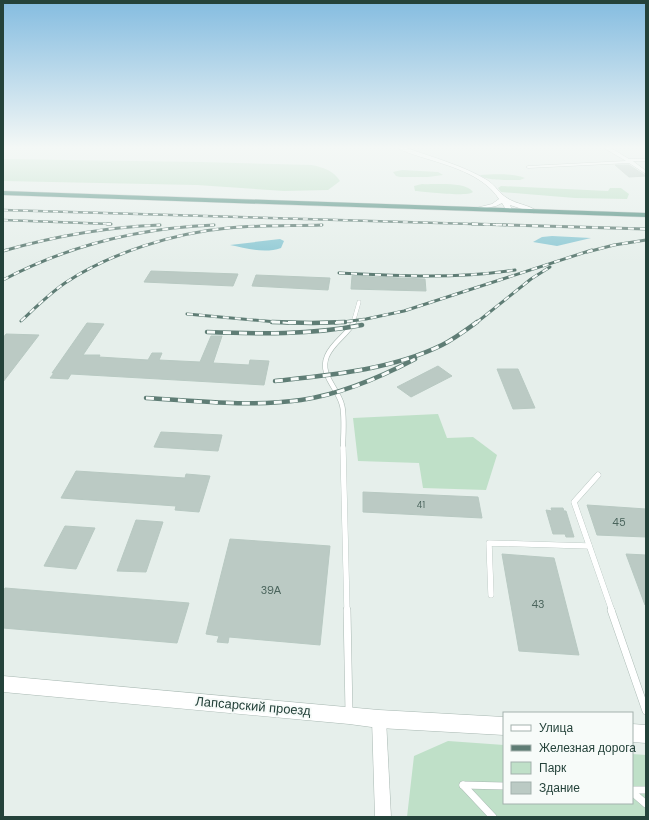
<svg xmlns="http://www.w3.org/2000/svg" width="649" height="820" viewBox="0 0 649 820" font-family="'DM Sans',sans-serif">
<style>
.green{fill:#bfe0c8}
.water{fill:#8ec9d4}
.building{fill:#bbcac4;stroke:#b8c9c2}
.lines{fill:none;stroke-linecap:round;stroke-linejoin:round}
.service-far3-casing{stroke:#a8b8b2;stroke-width:4}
.service-far2-casing{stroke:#a8b8b2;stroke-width:5.5}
.service-far1-casing{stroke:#a8b8b2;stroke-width:6}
.service-casing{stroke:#a8b8b2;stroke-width:8}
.minor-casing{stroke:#a8b8b2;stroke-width:1}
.tertiary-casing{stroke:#a8b8b2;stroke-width:1}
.trunk-casing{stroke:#c2cac8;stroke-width:1}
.service-far3{stroke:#fff;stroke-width:3.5}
.service-far2{stroke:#fff;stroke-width:4.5}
.service-far1{stroke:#fff;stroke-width:5.5}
.service{stroke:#fff;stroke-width:7}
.minor{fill:#fff;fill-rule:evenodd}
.tertiary{fill:#fff;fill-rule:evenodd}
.trunk{fill:#4c8a7c;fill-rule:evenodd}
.rail-far2-casing{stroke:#5f7d75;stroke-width:2.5}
.rail-far1-casing{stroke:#5f7d75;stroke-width:3}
.rail-casing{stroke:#5f7d75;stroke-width:4.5}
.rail-far2{stroke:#f7fbf9;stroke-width:1.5;stroke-dasharray:5;stroke-linecap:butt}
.rail-far1{stroke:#f7fbf9;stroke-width:2;stroke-dasharray:6;stroke-linecap:butt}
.rail{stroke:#f7fbf9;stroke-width:3;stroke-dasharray:8;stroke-linecap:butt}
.labels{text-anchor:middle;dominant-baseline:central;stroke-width:4;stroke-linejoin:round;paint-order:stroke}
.number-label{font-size:9px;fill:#4a645c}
.near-number-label{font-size:11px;fill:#4a645c}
.near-street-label{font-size:13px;fill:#24423a;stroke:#f7fbf9}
</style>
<rect width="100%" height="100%" fill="#e6efeb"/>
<g class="green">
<path d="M3 159 202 162 312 165C324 168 333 170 340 181L328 190 284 191 197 185 3 181Z"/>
<path d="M402 170 438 172 443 175 428 177H400L396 176 393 172Z"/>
<path d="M480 175C492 174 514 173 525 178L520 180C512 180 484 181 480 175Z"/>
<path d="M422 184C435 185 465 181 473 192 467 197 426 192 415 191L414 186Z"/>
<path d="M501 186 608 191 610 188H621L629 194 627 199 575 198 501 192 498 188Z"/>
<path d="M438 414 447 438 473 437 497 455 486 490 423 488 419 463 358 461 353 418Z"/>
<path d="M448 741 504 745V803H632V754L646 755V817H407L414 756Z"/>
</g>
<g class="water">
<path d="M552 236 591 238 557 246 533 242 542 237Z"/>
<path d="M280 239 284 241 281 248C264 254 246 248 230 245Z"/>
</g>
<g class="building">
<path d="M615 165H629L646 176 629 177Z"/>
<path d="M151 271 238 274 233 286 144 282Z"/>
<path d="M256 275 330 278 328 290 252 286Z"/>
<path d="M352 276 425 279 426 291 351 289Z"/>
<path d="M87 323 104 324 83 355H100L99 357 148 360 152 353H162L159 360 200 362 211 336H222L213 363 249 365 250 360 269 361 264 385 71 374 68 379 50 378 54 373H52Z"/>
<path d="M6 334 39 335 3 382V338Z"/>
<path d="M438 366 452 376 411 397 397 387Z"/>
<path d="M497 369H518L535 408 513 409Z"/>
<path d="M161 432 222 435 218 451 154 447Z"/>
<path d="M76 471 185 478 186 474 210 476 199 512 175 510 176 506 61 498Z"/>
<path d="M363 492 478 497 482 518 363 512Z"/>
<path d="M587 505 646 509V537L597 535Z"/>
<path d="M551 508H563L564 511H566L574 537H566L565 534H553L546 510 552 511Z"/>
<path d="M136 520 163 522 146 572 117 571Z"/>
<path d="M65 526 95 528 76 569 44 566Z"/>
<path d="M230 539 330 546 320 645 229 637 228 643 217 642 219 636 206 634Z"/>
<path d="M502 554 554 558 579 655 519 651Z"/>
<path d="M626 554 646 555V605H645Z"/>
<path d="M5 588 189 603 177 643 3 628V592Z"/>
</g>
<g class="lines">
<g class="service-far3-casing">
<path id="service-far3" d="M353 323 359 302"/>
</g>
<g class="service-far2-casing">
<path id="service-far2" d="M343 449C343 437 345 416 342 405 338 388 319 375 327 356 333 342 347 335 354 322"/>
</g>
<g class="service-far1-casing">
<g id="service-far1">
<path d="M343 448 347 611"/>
<path d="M598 475 574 502 612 611"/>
<path d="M491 595 489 543 589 546"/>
</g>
</g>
<g class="service-casing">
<g id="service">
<path d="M347 610 349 713"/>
<path d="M611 610 646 711"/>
<path d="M463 785 493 817"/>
<path d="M463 785 504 786"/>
<path d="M632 790H646"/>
<path d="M632 792 646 804"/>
</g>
</g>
<g class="minor-casing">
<g id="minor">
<path d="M604 148H611L629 159H646V161H633L646 171V174L629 163 528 168 526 167 528 166 626 161Z"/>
<path d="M379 712 384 714 386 719 391 817H375L372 719 374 714Z"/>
</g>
</g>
<g class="tertiary-casing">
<g id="tertiary">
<path d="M398 148H407C434 158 462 165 487 180 495 185 500 194 507 198 516 204 529 205 537 211L534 213 510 205 512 210 509 212 507 211 502 203 496 206 476 210V208L492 204 499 199C483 174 447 165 421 157 413 154 404 152 398 148Z"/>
<path d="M3 676 379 710 504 717V735L379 728 349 724 3 692Z"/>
<path d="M632 724 646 725V743L632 742Z"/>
</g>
</g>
<g class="trunk-casing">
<path id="trunk" d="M3 191 646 213V217L3 195Z"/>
</g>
<use href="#service-far3" class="service-far3"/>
<use href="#service-far2" class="service-far2"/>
<use href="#service-far1" class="service-far1"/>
<use href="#service" class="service"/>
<use href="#minor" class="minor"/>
<use href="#tertiary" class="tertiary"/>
<use href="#trunk" class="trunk"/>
<g class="rail-far2-casing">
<g id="rail-far2">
<path d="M3 210 506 225"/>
<path d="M3 220 111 224"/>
</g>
</g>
<g class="rail-far1-casing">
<g id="rail-far1">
<path d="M107 224H111"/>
<path d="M472 224 646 229"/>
<path d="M3 251C55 236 106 227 160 225"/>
<path d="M587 252 614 245 646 240"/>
<path d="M339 273C398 276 456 279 515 270"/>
<path d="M3 280C69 245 139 228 214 225"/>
<path d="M187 314 288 323"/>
<path d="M21 321C35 308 49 294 65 283 110 253 174 233 228 228 259 225 291 226 322 225"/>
<path d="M335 323 366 319 404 311 592 250"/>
<path d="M476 323 531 279 550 267"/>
</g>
</g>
<g class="rail-casing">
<g id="rail">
<path d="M272 322 312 323 345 322"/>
<path d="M207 332C259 334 310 335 362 325"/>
<path d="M275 381C330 375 391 370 442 345 454 339 466 330 477 322"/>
<path d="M146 398C197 401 250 407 301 400 342 394 379 378 415 359"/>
</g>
</g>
<use href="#rail-far2" class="rail-far2"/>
<use href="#rail-far1" class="rail-far1"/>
<use href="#rail" class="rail"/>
</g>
<linearGradient id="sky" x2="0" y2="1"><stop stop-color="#84bce0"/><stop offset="0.56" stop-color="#f4f8f6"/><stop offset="1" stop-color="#f4f8f6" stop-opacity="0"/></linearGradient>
<rect width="649" height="263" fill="url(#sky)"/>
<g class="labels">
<g class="number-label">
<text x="421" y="505">41</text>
</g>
<g class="near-number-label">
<text x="619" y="522">45</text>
<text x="271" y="590">39А</text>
<text x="538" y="604">43</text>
</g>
<g class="near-street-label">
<text transform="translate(253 706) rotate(5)">Лапсарский проезд</text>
</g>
</g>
<rect width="649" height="820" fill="none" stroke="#24423a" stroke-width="8"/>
<rect x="503" y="712" width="130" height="92" fill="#f7fbf9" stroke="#a3b1ad"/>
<rect x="511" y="725" width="20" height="6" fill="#ffffff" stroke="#a3b1ad"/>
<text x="539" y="732" font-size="12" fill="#24423a">Улица</text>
<rect x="511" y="745" width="20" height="6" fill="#5f7d75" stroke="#a3b1ad"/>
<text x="539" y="752" font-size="12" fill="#24423a">Железная дорога</text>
<rect x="511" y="762" width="20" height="12" fill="#bfe0c8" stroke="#a3b1ad"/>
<text x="539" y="772" font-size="12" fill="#24423a">Парк</text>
<rect x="511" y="782" width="20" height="12" fill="#bbcac4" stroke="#a3b1ad"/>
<text x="539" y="792" font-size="12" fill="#24423a">Здание</text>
</svg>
